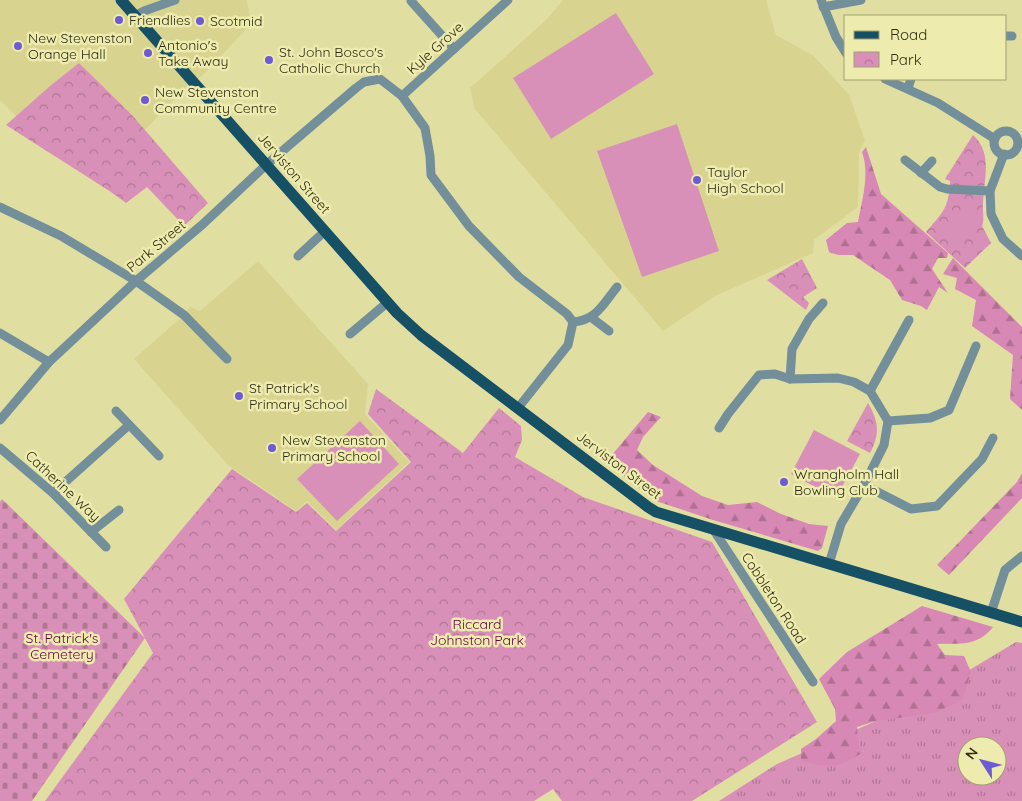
<svg xmlns="http://www.w3.org/2000/svg" width="1022" height="801" viewBox="0 0 1022 801" font-family="Quicksand,sans-serif">
<style>
.built{fill:#d8d490}
.grass{fill:url(#grass-tufts);fill-rule:evenodd}
.forest{fill:url(#forest-firs)}
.cemetery{fill:url(#cemetery-stones)}
.park{fill:url(#park-crowns)}
.garden{fill:#d990b8}
.lines{fill:none;stroke-linecap:round;stroke-linejoin:round}
.minor{stroke:#738f9a;stroke-width:9}
.major{stroke:#165064;stroke-width:11}
.poi-dot{fill:#6d5bd5;stroke:#eeebae;stroke-width:2}
.labels{text-anchor:middle;dominant-baseline:central;stroke-width:5;stroke-linejoin:round;paint-order:stroke}
.poi-label{font-size:14px;fill:#2f2e15;stroke:#eeebae;text-anchor:start}
.street-label{font-size:14px;fill:#2f2e15;stroke:#eeebae}
.park-label{font-size:14px;fill:#660148;stroke:#eeebae}
</style>
<defs>
<pattern id="grass-tufts" width="24" height="20" patternUnits="userSpaceOnUse" patternTransform="scale(1.25)"><rect width="24" height="20" fill="#d990b8"/><path d="M3 7l-1-3M5 7V3M7 7l1-3M15 17l-1-3M17 17v-4M19 17l1-3" fill="none" stroke="#b07694"/></pattern>
<pattern id="forest-firs" width="22" height="20" patternUnits="userSpaceOnUse" patternTransform="scale(1.25)"><rect width="22" height="20" fill="#d888b5"/><path d="M5 1l3.5 6h-7zM16 11l3.5 6h-7z" fill="#b07092"/></pattern>
<pattern id="cemetery-stones" width="16" height="16" patternUnits="userSpaceOnUse" patternTransform="scale(1.25)"><rect width="16" height="16" fill="#d990b8"/><path d="M2 7V4a2 2 0 0 1 4 0v3zM10 15v-3a2 2 0 0 1 4 0v3z" fill="#b07694"/></pattern>
<pattern id="park-crowns" width="20" height="18" patternUnits="userSpaceOnUse" patternTransform="scale(1.25)"><rect width="20" height="18" fill="#d990b8"/><path d="M2 6a3 3 0 1 1 6 0M12 15a3 3 0 1 1 6 0" fill="none" stroke="#b07694"/></pattern>
</defs>
<rect width="100%" height="100%" fill="#e1dea1"/>
<g class="built">
<path d="M0 0H247L251 24 202 76 189 84 145 130 132 115 79 63 16 116 0 100Z"/>
<path d="M563 0H766L776 35 814 56 849 95 865 140 859 152 858 207 814 240 813 253 715 296 663 331 475 109 470 88 546 20Z"/>
<path d="M258 261 368 384 365 414 409 462 336 530 307 501 296 511 228 465 134 359 184 315 190 307 200 311Z"/>
</g>
<path class="grass" d="M1016 642 1022 643V801H719L777 764 906 708ZM967 746H997V776H967Z"/>
<g class="forest">
<path d="M866 147 881 194 948 253 947 258H938L932 269 948 293 939 287 927 310 921 306 902 300 890 280 853 255H838L829 252 826 240 847 223 858 222C862 200 870 174 862 152Z"/>
<path d="M953 258 1022 327V410L1010 399 1013 355 972 326 976 300 955 289 957 278 943 274Z"/>
<path d="M648 412 661 417 643 437 637 450 653 465 702 496 728 505 757 502 781 514 809 524 828 526 822 548 818 551 713 520 656 501 606 462Z"/>
<path d="M1022 473V498L949 575 937 565 1017 482Z"/>
<path d="M922 606 993 627C977 647 960 643 937 644L945 655 964 656 971 672 963 699 960 701 935 713 876 721 857 727 858 741 862 753C836 769 830 768 801 761V749L816 739 836 721 835 709 819 679 847 652Z"/>
</g>
<path class="cemetery" d="M2 499 145 638 32 801H0V502Z"/>
<g class="park">
<path d="M79 63 132 115 208 203 184 226 147 187 126 203 111 192 6 125 50 86Z"/>
<path d="M973 135C993 153 984 179 983 202 982 210 985 219 982 226L991 243 965 268 926 232C943 212 949 208 950 181L945 179Z"/>
<path d="M802 259 817 288 803 297 809 303 806 310 767 280Z"/>
<path d="M376 389 463 453 499 408 521 426 522 440 515 457 583 497 712 542 817 722 692 801H562L553 789 534 801H45L153 653 124 599 232 469 296 512 307 503 336 531 411 462 368 414Z"/>
<path d="M868 403C879 422 880 434 870 453L847 441Z"/>
</g>
<g class="garden">
<path d="M616 13 654 74 551 139 513 78Z"/>
<path d="M677 124 719 251 642 277 597 151Z"/>
<path d="M962 208 978 223 955 248 939 233Z"/>
<path d="M360 421 399 464 337 521 297 479Z"/>
<path d="M814 430 860 454 836 498 791 474Z"/>
</g>
<g class="lines">
<g class="minor">
<path d="M821 0 836 37 846 53"/>
<path d="M411 1 454 49"/>
<path d="M823 7 861 0"/>
<path d="M134 16 144 11 175 0"/>
<path d="M1006 36H1012"/>
<path d="M885 79 938 103 995 139"/>
<path d="M908 88 911 79"/>
<path d="M402 96 508 0"/>
<circle cx="1006" cy="143" r="12"/>
<path d="M1004 154 990 191 991 214 1003 239 1022 256"/>
<path d="M905 160 940 187 947 189 990 191"/>
<path d="M921 173 932 161"/>
<path d="M0 207 61 236 136 281 184 315 227 359"/>
<path d="M298 256 325 231"/>
<path d="M592 318 609 331"/>
<path d="M573 322C597 320 603 304 617 287"/>
<path d="M0 333 49 362"/>
<path d="M350 334 388 302"/>
<path d="M790 379 792 349 809 319 823 303"/>
<path d="M870 391 909 320"/>
<path d="M116 411 159 456"/>
<path d="M0 420 49 362 136 281 203 224 266 165 356 88 364 82 380 79 402 96 425 128 430 156 431 175 469 226 519 277 567 314 573 322 568 345 518 408"/>
<path d="M888 421 930 418 949 410 976 346"/>
<path d="M719 428 728 414 759 375 775 374 790 379 838 378 854 382 870 391 888 421 884 445 864 485 841 524 829 564"/>
<path d="M0 448 53 493 106 547"/>
<path d="M864 485 911 509 937 506 982 459 993 438"/>
<path d="M53 493 129 425"/>
<path d="M713 529 813 682"/>
<path d="M91 532 119 510"/>
<path d="M991 613 1005 570 1022 556"/>
</g>
<path class="major" d="M121 0 397 313 421 335 648 507 656 512 1022 622"/>
</g>
<g class="poi-dot">
<circle cx="119" cy="20" r="5"/>
<circle cx="200" cy="21" r="5"/>
<circle cx="18" cy="46" r="5"/>
<circle cx="148" cy="53" r="5"/>
<circle cx="269" cy="60" r="5"/>
<circle cx="145" cy="100" r="5"/>
<circle cx="697" cy="180" r="5"/>
<circle cx="239" cy="396" r="5"/>
<circle cx="272" cy="448" r="5"/>
<circle cx="784" cy="482" r="5"/>
</g>
<g class="labels">
<g class="poi-label">
<text x="129" y="20">Friendlies</text>
<text x="210" y="21">Scotmid</text>
<text x="28" y="38">New Stevenston<tspan x="28" dy="16">Orange Hall</tspan></text>
<text x="158" y="45">Antonio's<tspan x="158" dy="16">Take Away</tspan></text>
<text x="279" y="52">St. John Bosco's<tspan x="279" dy="16">Catholic Church</tspan></text>
<text x="155" y="92">New Stevenston<tspan x="155" dy="16">Community Centre</tspan></text>
<text x="707" y="172">Taylor<tspan x="707" dy="16">High School</tspan></text>
<text x="249" y="388">St Patrick's<tspan x="249" dy="16">Primary School</tspan></text>
<text x="282" y="440">New Stevenston<tspan x="282" dy="16">Primary School</tspan></text>
<text x="794" y="474">Wrangholm Hall<tspan x="794" dy="16">Bowling Club</tspan></text>
</g>
<g class="street-label">
<text transform="translate(435 48) rotate(-42)">Kyle Grove</text>
<text transform="translate(294 173) rotate(49)">Jerviston Street</text>
<text transform="translate(156 246) rotate(-40)">Park Street</text>
<text transform="translate(619 465) rotate(37)">Jerviston Street</text>
<text transform="translate(63 486) rotate(43)">Catherine Way</text>
<text transform="translate(774 598) rotate(57)">Cobbleton Road</text>
</g>
<g class="park-label">
<text x="477" y="624">Riccard<tspan x="477" dy="16">Johnston Park</tspan></text>
<text x="62" y="638">St. Patrick's<tspan x="62" dy="16">Cemetery</tspan></text>
</g>
</g>
<rect x="844" y="15" width="162" height="65" fill="#eeebae" stroke="#a29f71"/>
<rect x="854" y="31" width="25" height="8" fill="#165064" stroke="#a29f71"/>
<text x="890" y="40" font-size="15" fill="#2f2e15">Road</text>
<rect x="854" y="52" width="25" height="15" fill="url(#park-crowns)" stroke="#a29f71"/>
<text x="890" y="65" font-size="15" fill="#2f2e15">Park</text>
<g transform="translate(982 761) rotate(306)"><circle r="24" fill="#eeebae" stroke="#a29f71"/>
<path d="M0-4L9 19L0 12L-9 19Z" fill="#6d5bd5"/>
<text y="-8" font-size="14" font-weight="bold" text-anchor="middle" fill="#2f2e15">N</text>
</g>
</svg>
